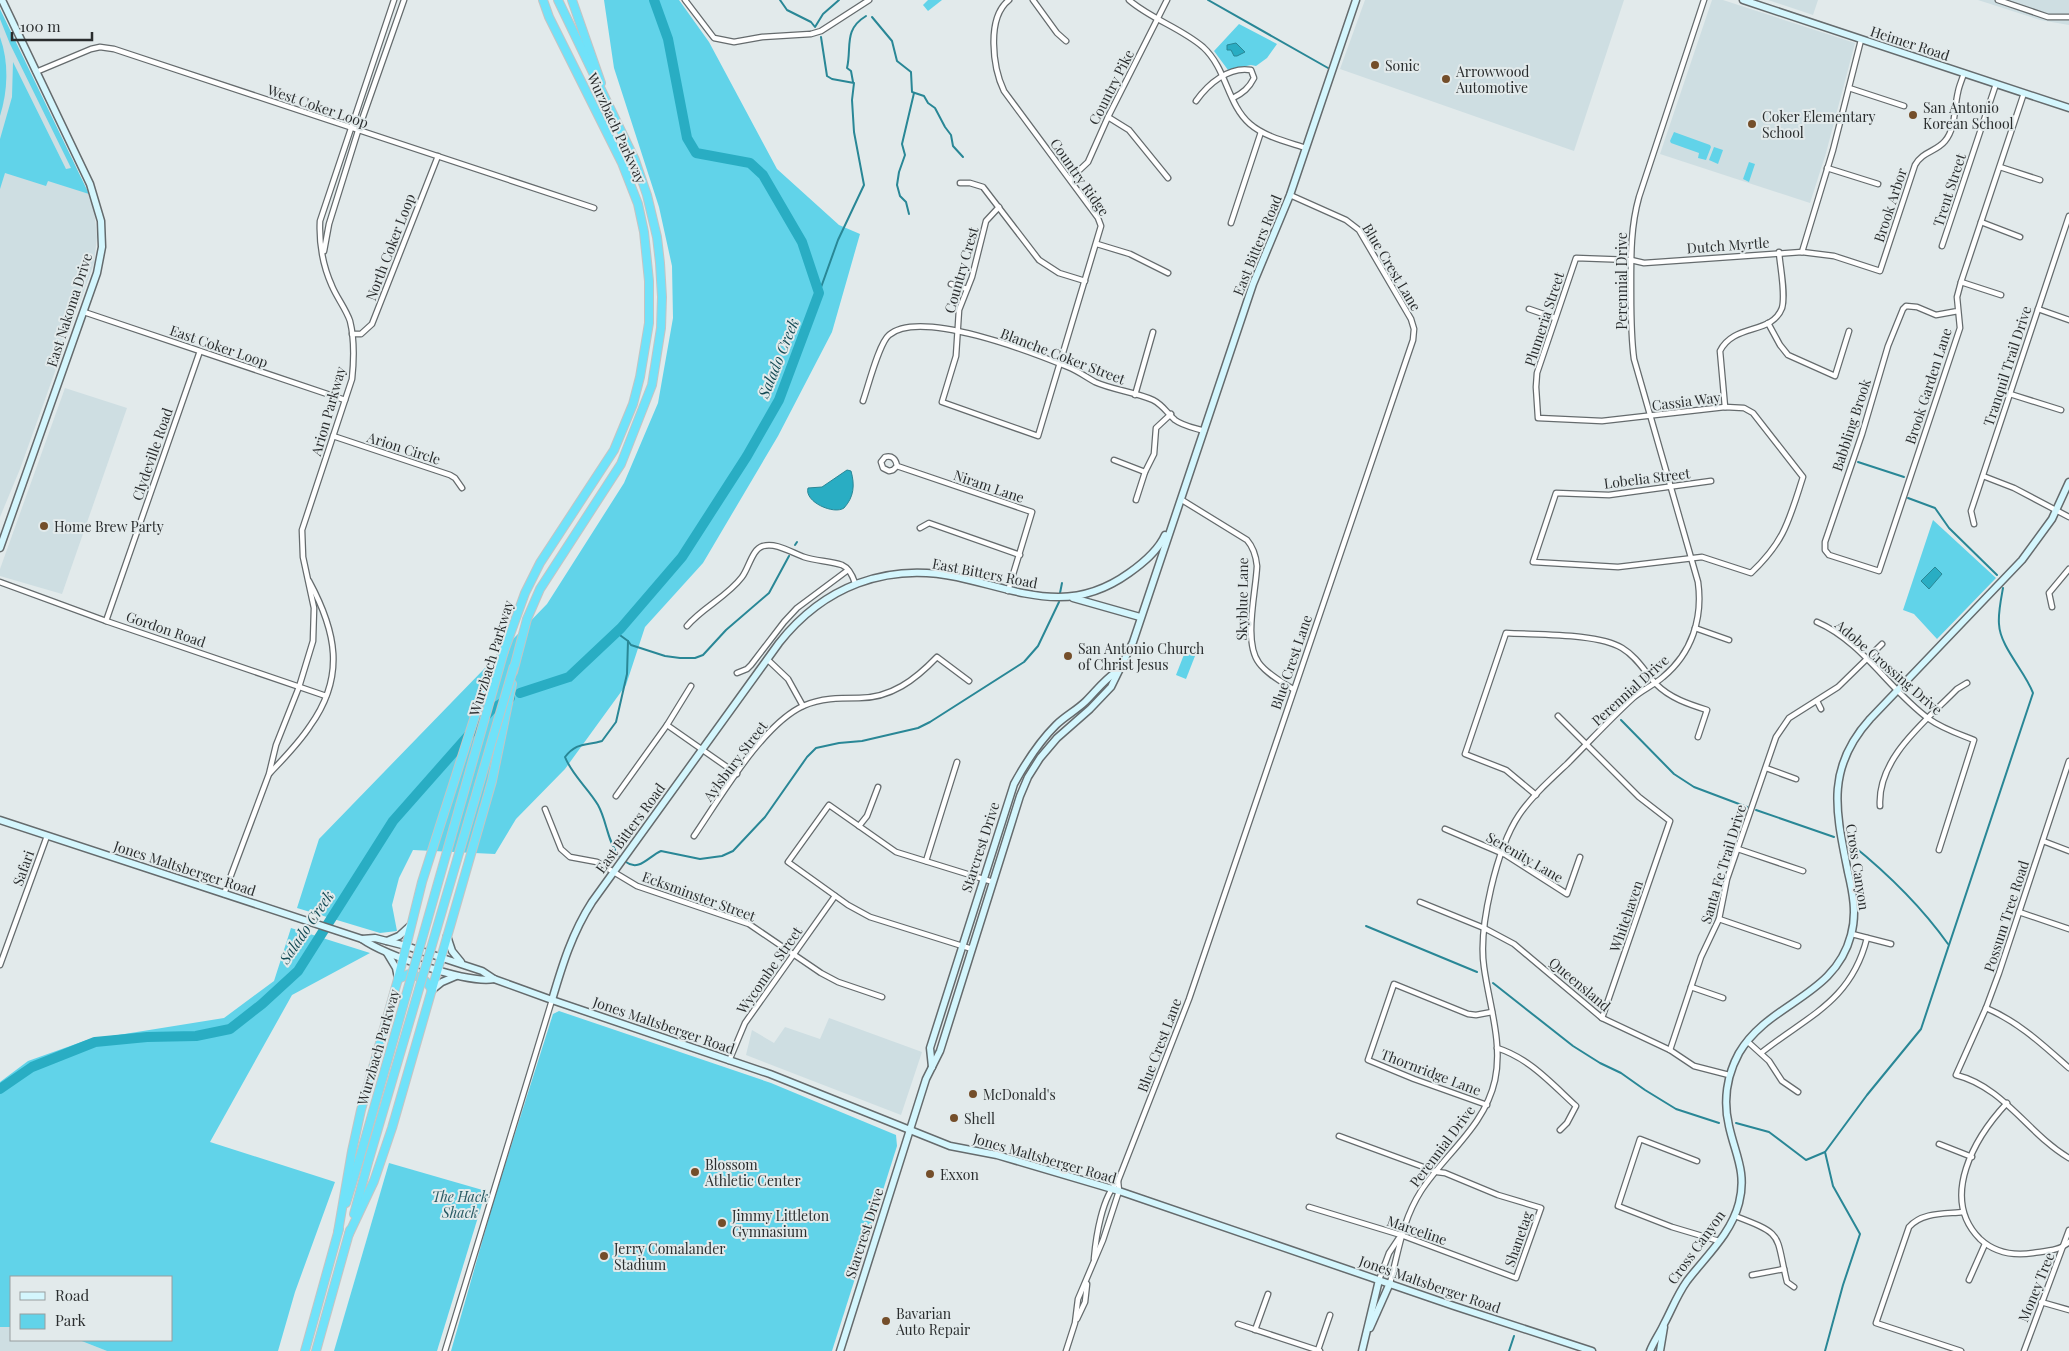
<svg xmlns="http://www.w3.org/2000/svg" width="2069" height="1351" viewBox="0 0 2069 1351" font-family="'Playfair Display',serif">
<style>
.built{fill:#cedee2}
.green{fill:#61d3e9}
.water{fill:#29adc3;stroke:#298796}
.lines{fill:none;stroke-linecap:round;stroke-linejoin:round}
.stream{stroke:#298796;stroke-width:2}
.river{stroke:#29adc3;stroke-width:10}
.street-casing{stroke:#656b6d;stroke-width:7}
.secondary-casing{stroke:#656b6d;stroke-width:9}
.highway-casing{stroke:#c3c4c4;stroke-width:10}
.street{stroke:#fff;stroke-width:4.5}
.secondary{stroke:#d4f6fd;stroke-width:6}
.highway{stroke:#70e2f9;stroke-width:8}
.highway-bridge-casing{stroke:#c3c4c4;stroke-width:10;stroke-linecap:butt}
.highway-bridge{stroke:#70e2f9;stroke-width:8}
.poi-dot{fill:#744e2a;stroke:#e2eaeb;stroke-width:2}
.labels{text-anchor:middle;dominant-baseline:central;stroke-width:4;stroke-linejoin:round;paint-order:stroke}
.street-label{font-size:14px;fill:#2a2d2e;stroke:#e2eaeb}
.poi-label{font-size:14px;fill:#2a2d2e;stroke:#e2eaeb;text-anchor:start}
.park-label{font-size:14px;font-style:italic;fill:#285a64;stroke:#e2eaeb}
.water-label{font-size:15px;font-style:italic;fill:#154a54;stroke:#e2eaeb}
</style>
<rect width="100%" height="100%" fill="#e2eaeb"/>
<g class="built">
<path d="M1365 0H1624L1574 151 1340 69Z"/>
<path d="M1712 0H1723L1855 43 1826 153 1810 203 1660 154Z"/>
<path d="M1768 0H1818L1813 15Z"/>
<path d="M1978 0H2069V25L2040 20Z"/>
<path d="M0 10 87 191 94 209 97 237 94 263 20 469 0 517Z"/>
<path d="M65 388 127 408 62 594 0 576V569Z"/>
<path d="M829 1018 922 1052 901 1115 746 1055 752 1030 774 1043 785 1027 820 1039Z"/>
<path d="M0 1327H11V1340H79L107 1351H0Z"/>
</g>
<g class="green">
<path d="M604 0H679L709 42 777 169 839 225 860 234 832 332 778 436 703 563 645 627 626 685 565 769 516 819 495 854 413 850 399 878 392 905 397 931 380 933 297 908 319 839 547 604 624 483 658 403 673 318 672 266 659 207 614 68Z"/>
<path d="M928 0H942L928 11 923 5Z"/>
<path d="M0 9 89 194 48 181 46 186 5 173 0 189V139L12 97 13 62 66 169 71 168 10 44 0 19Z"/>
<path d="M1239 24 1277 44 1267 58 1256 66 1251 65 1228 70 1214 51Z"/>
<path d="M0 37C9 62 8 90 0 116Z"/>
<path d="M1674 132 1710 145 1711 147 1706 160 1698 158 1699 153 1671 143 1670 141Z"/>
<path d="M1714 147 1723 150 1718 164 1709 160Z"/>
<path d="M1749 162 1755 164 1749 182 1743 179Z"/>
<path d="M1933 520 1996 578 1937 639 1914 614 1903 610Z"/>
<path d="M1185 652 1195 656 1186 679 1176 675Z"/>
<path d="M291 928 370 953 292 995 210 1142 335 1182 295 1292 278 1351H107L79 1340H171V1277H11V1327H0V1082L28 1061 87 1040 224 1018 274 981Z"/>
<path d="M559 1011 771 1083 896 1135 897 1146 832 1351H451L494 1200 553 1014Z"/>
<path d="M389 1163 486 1191 437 1351H334Z"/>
</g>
<g class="water">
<path d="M1236 43 1245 52 1237 56H1234L1231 50H1227V45Z"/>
<path d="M847 470 851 471C855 485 854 497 844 508 834 515 804 502 808 488L822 487Z"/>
<path d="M1935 567 1942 574 1929 589 1921 581Z"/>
</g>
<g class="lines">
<g class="stream">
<path d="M780 0 787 10 811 22 815 27 823 14 839 0"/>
<path d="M1208 0 1328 68"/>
<path d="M872 17 892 41 897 61 911 72 912 92 924 96 928 103 935 108 945 127 951 135 953 146 963 157"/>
<path d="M853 82 851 71 847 68C852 47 843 30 866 16"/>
<path d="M909 214 906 202 900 196 897 185 899 172 905 155 902 144 914 93"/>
<path d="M819 293 838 240 864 185 854 132 852 100 854 83 832 79 827 76 821 37"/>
<path d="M1858 462 1904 477"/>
<path d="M1908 498 1935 508 1949 528 1997 575"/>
<path d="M795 545 797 542"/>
<path d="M1060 593 1062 583"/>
<path d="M617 633 628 641 631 645 665 656 680 658H695L703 655 726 630 769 593 789 556"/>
<path d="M1621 720 1674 774 1694 787 1747 807"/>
<path d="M1756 810 1834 837"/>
<path d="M1851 844C1887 873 1921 906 1948 944"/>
<path d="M619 856C607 841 607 821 598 805 588 788 572 775 565 757 577 742 585 746 602 741L616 722 627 674 628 641"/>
<path d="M626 862C639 872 649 856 661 851L700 859 722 856 733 851 765 817 807 757 816 748 839 743 862 741 918 728 930 722 1024 662 1038 646 1059 602"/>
<path d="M1366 926 1477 972"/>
<path d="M1493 983 1573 1046 1600 1063 1621 1073 1645 1090 1676 1109 1719 1123"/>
<path d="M1736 1123 1769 1132 1806 1160 1825 1152 1867 1095 1921 1029 2033 693C2025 671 2000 647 1999 624 1998 613 2001 599 2003 588"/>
<path d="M1825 1152 1833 1186 1860 1234 1843 1285 1825 1351"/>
<path d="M1509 1351 1514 1336"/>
</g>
<g class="river">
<path d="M520 693 569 677 621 628 682 557 747 456 779 400 819 293 802 242 763 175 750 163 696 153 687 138 668 39 654 0"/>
<path d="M0 1089 32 1067 95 1042 147 1037 196 1036 230 1029 262 1004 298 971 393 821 491 710 510 698"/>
</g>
<g class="street-casing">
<g id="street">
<path d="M685 0 714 38 734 42 762 37 811 34 821 31 869 0"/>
<path d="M1033 0 1057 33 1066 41"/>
<path d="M1129 0C1151 19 1181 28 1203 47 1227 69 1227 104 1250 124 1265 137 1288 142 1306 148"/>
<path d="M1998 0 2048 17H2069"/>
<path d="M36 72 91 49 100 47 114 49 594 208"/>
<path d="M1849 88 1904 106"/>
<path d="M1196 101C1208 84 1229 66 1251 70L1254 78C1249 88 1243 93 1233 98"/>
<path d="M1108 117 1129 130 1168 178"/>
<path d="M2000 167 2040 180"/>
<path d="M1827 168 1878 184"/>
<path d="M1070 179 1088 162 1108 117 1167 0"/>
<path d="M960 183H970L983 187 1039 260 1059 273 1085 281"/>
<path d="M999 207 986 221 972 277 959 310 956 356 942 402 1038 436 1101 226 1098 218 1004 91C993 68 986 18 1009 0"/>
<path d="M1981 222 2020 237"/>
<path d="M1231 223 1261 132"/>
<path d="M1097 244 1130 254 1168 273"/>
<path d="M1942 246 1996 84"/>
<path d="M324 251 329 224 358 131 404 0"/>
<path d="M1802 252 1833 150 1861 40"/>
<path d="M1961 282 2001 295"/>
<path d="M951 284 967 289"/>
<path d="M1529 309 1555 318"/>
<path d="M2038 309 2069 320"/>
<path d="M1958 311 1936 315 1917 307 1906 306 1903 309 1888 346 1862 434 1825 542V550L1829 555 1879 571 1960 328 1957 297 1961 282 2024 93"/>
<path d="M84 312 345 400"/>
<path d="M1768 323 1780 345 1788 355 1835 376 1849 331"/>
<path d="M352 334H361L372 324 438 156"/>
<path d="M2010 394 2061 410"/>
<path d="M1135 395 1153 332"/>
<path d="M863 401C868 387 879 343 889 335 920 308 1034 353 1068 367 1078 371 1086 377 1095 382 1113 390 1135 392 1153 400 1163 405 1167 413 1175 420 1183 426 1195 428 1204 431"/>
<path d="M1725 407 1720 351C1734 323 1772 335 1782 308 1786 294 1780 267 1779 252"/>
<path d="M333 436 450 475 455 478 462 488"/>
<path d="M1114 460 1145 472"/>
<path d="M897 466 893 470 889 471 883 468 881 462 885 457C892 455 896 459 897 466L1032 512 1008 591"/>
<path d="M1983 476 2014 488 2069 517"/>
<path d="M1711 481 1609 495 1556 493 1533 562 1618 567 1702 557 1751 573C1785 541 1789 520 1803 477L1753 413 1744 408 1725 407 1602 421 1538 418 1536 387 1537 373 1576 258 1631 260 1644 263 1802 252 1834 256 1880 271 1915 165C1923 151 1936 152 1945 141 1956 128 1954 108 1958 92 1959 86 1962 80 1964 73"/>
<path d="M1136 500 1145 472 1154 454 1156 428 1171 414"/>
<path d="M1182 500 1247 540C1254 548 1256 556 1257 566 1256 592 1243 642 1259 663 1267 674 1282 682 1293 689"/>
<path d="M1974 524 1971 511 2069 216"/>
<path d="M920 528 929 523 1020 555"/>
<path d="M0 582 106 621 326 696"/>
<path d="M2052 607 2049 593 2069 569"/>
<path d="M106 621 200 351"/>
<path d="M1817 622C1863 642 1889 690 1929 719 1943 729 1959 734 1974 740L1939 850"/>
<path d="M687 626C703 607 727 597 742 577 749 568 752 549 763 546 776 542 792 553 804 557 816 561 830 561 842 565 849 568 853 577 855 583"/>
<path d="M1695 628 1729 640"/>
<path d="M767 659 788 679 803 706"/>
<path d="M737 673 747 669 751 665 784 622 797 608 848 570"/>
<path d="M1817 701 1821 709"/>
<path d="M1558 716 1639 797 1670 821 1602 1018"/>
<path d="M667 725 737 774"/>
<path d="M2069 761 1999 973 1986 1008 1956 1075C2004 1087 2028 1134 2069 1158"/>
<path d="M1766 768 1796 779"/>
<path d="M270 773C284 758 299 743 310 726 346 676 336 631 309 581"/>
<path d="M1536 795 1506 770 1465 754 1506 633C1537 635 1598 633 1622 648 1637 657 1645 672 1656 684 1670 698 1688 704 1707 710L1698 737"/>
<path d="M616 796 667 725 691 686"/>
<path d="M1880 806C1877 758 1926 721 1957 689L1967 683"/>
<path d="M545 809 561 849 570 857 597 862 637 886 749 924 821 973 838 982 882 997"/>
<path d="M859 826 867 816 878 787"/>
<path d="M1445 829 1506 855 1567 894 1580 857"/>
<path d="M694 836C720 798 762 725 803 706 821 698 839 698 859 698 891 698 915 680 937 657L969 681"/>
<path d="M2043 841 2069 851"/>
<path d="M1738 849 1803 871"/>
<path d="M926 861 957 762"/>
<path d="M224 894 269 774 276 745 299 687 313 641 314 608 303 557 302 530 352 379C354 360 355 341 350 321 346 309 337 298 332 286 323 266 319 242 320 221L394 0"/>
<path d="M1420 902 1484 928 1514 944 1602 1018 1670 1050 1694 1066 1729 1075"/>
<path d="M2019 912 2069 929"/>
<path d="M1719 919 1798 946"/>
<path d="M1852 934 1891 944"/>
<path d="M972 949 870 917 848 905 788 862 829 805 896 852 993 882"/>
<path d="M0 965 47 836"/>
<path d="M1691 987 1723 998"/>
<path d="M1986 1008C2019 1022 2043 1045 2069 1068"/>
<path d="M1747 1041 1769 1061 1782 1081 1798 1092"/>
<path d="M1497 1048C1529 1058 1551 1083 1576 1106L1567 1123 1560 1130"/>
<path d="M1670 1050 1701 957 1719 919 1727 879 1776 737 1789 718 1838 687 1882 644"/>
<path d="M1761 1053C1807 1016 1851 1002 1867 938"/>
<path d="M729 1061 745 1023 835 896"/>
<path d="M2007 1103C1975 1137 1939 1198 1980 1239 1995 1253 2013 1256 2033 1253 2045 1251 2060 1251 2069 1242"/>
<path d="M1487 1105 1414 1079 1368 1060 1394 984 1468 1014 1476 1015 1492 1012"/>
<path d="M1939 1144 1972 1157"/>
<path d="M1697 1161 1640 1139 1618 1206 1672 1227 1719 1241"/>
<path d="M1309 1207 1401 1235 1516 1278 1541 1208 1498 1195 1445 1173 1437 1172 1339 1136"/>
<path d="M1735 1216C1785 1235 1775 1233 1787 1282L1794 1287"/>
<path d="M1094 1259C1096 1236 1102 1197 1118 1181L1189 999 1413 340 1414 329 1411 319 1359 230 1346 220 1290 195"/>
<path d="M1752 1275 1784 1269"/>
<path d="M1379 1280 1389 1253 1399 1238"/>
<path d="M1969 1280 1985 1244"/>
<path d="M1390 1283C1399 1250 1402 1221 1421 1191 1445 1154 1485 1126 1495 1080 1503 1043 1489 1004 1484 967 1478 927 1497 848 1519 815 1532 796 1550 780 1567 764 1589 742 1610 719 1633 698 1642 690 1654 685 1663 677 1692 653 1703 618 1698 582L1634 359C1631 337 1631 316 1631 293 1631 260 1630 229 1639 197L1704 0"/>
<path d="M2041 1302 2069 1310"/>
<path d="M1077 1319 1085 1302 1087 1284"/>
<path d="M1238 1324 1320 1351"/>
<path d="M1255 1330 1268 1294"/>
<path d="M1318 1350 1330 1315"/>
<path d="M445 1351 552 1000"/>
<path d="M1066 1351 1075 1323 1078 1299 1103 1240 1119 1191 1118 1181"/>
<path d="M1961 1351 1876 1323 1909 1227C1922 1212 1945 1214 1963 1212"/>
<path d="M2024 1351 2069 1230"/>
</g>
</g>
<g class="secondary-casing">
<g id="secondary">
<path d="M1743 0 2069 108"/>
<path d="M0 548 97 273 102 247 101 221 90 184 2 0"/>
<path d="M1073 598 1140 617"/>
<path d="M0 820 362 939C385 955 467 984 494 979"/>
<path d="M447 936 452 951 461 962"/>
<path d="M362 939 375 938 406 946 482 971 494 979 552 1000 770 1074 950 1146 997 1155 1119 1191 1454 1306 1592 1351"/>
<path d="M387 941 399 936 411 925"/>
<path d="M387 953 396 968 398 978"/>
<path d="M432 990 442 982 456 976"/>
<path d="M552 1000C562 966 572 933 592 902L779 643C823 587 886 562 957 577 1021 591 1069 616 1129 573 1143 563 1158 551 1165 535"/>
<path d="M932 1067 930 1048 1014 784C1026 762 1038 743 1056 725 1065 716 1077 710 1086 701 1096 691 1104 680 1116 672"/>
<path d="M1370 1328 1390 1283"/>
<path d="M840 1351 926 1079 940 1051 1020 796 1028 777 1040 758 1057 738 1090 709 1111 687 1133 642 1253 284 1290 195 1356 0"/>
<path d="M1362 1351 1379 1280"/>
<path d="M1650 1351C1654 1341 1660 1333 1664 1324 1672 1309 1677 1295 1687 1281 1706 1256 1731 1234 1739 1203 1747 1172 1735 1154 1729 1126 1723 1101 1727 1075 1739 1053 1769 1002 1835 997 1851 935 1857 914 1853 893 1848 872 1836 812 1825 769 1870 719L2022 560 2052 519 2069 482"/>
<path d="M1660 1351 1664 1327"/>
</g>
</g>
<g class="highway-casing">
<g id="highway">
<path d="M572 0 601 83"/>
<path d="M513 672 527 619 540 589 621 464 652 385 661 328 662 297 660 263 657 237 647 195 635 160 558 0"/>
<path d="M398 979 409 974C421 977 426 979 432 990"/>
<path d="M346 1203 360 1157"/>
<path d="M354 1214 369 1159"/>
<path d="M338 1232 352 1151 361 1110 398 979 422 882 484 688 504 651 525 593 540 563 614 450 633 404 640 377 649 323V281L644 232 638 204 622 163 549 17 543 0"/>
<path d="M349 1234 374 1181 392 1128 492 781 512 684"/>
<path d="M305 1351 339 1229"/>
<path d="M316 1351 350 1230"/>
</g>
</g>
<use href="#street" class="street"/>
<use href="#secondary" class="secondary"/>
<use href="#highway" class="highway"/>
<g class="highway-bridge-casing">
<g id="highway-bridge">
<path d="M360 1157 504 651"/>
<path d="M369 1159 514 666"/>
</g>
</g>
<use href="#highway-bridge" class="highway-bridge"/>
</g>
<g class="poi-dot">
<circle cx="1375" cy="65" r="5"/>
<circle cx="1446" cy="79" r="5"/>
<circle cx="1913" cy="115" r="5"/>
<circle cx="1752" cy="124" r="5"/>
<circle cx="44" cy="526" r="5"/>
<circle cx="1068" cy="656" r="5"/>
<circle cx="973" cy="1094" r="5"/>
<circle cx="954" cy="1118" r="5"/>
<circle cx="695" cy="1172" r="5"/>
<circle cx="930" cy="1174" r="5"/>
<circle cx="722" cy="1223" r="5"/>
<circle cx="604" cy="1256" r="5"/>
<circle cx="886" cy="1321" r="5"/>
</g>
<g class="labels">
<g class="street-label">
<text transform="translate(1910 43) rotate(18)">Heimer Road</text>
<text transform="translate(1111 87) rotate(-63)">Country Pike</text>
<text transform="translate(318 106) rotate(19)">West Coker Loop</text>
<text transform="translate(617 128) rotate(65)">Wurzbach Parkway</text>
<text transform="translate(1080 177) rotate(55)">Country Ridge</text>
<text transform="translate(1949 190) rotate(-72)">Trent Street</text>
<text transform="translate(1890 205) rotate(-72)">Brook Arbor</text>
<text transform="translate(1257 245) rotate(-68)">East Bitters Road</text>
<text transform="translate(1728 245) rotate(-4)">Dutch Myrtle</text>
<text transform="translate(390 247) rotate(-69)">North Coker Loop</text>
<text transform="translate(1392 267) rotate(59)">Blue Crest Lane</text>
<text transform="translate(961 270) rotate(-74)">Country Crest</text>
<text transform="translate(1621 281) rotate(-90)">Perennial Drive</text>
<text transform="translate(69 310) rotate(-72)">East Nakoma Drive</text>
<text transform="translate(1544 319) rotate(-72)">Plumeria Street</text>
<text transform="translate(219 346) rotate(19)">East Coker Loop</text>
<text transform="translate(1063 356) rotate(21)">Blanche Coker Street</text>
<text transform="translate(2007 366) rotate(-72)">Tranquil Trail Drive</text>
<text transform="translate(1928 386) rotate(-72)">Brook Garden Lane</text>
<text transform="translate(1686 401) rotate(-7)">Cassia Way</text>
<text transform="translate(328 411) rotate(-74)">Arion Parkway</text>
<text transform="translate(1851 425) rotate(-72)">Babbling Brook</text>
<text transform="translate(404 448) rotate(18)">Arion Circle</text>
<text transform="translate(152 454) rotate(-71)">Clydeville Road</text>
<text transform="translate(1647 478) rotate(-7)">Lobelia Street</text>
<text transform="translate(989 486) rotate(19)">Niram Lane</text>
<text transform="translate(985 573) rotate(11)">East Bitters Road</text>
<text transform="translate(1242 599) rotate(-89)">Skyblue Lane</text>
<text transform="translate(166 629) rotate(19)">Gordon Road</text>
<text transform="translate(491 658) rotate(-73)">Wurzbach Parkway</text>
<text transform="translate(1291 662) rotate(-71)">Blue Crest Lane</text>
<text transform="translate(1889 667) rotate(41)">Adobe Crossing Drive</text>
<text transform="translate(1630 690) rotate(-42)">Perennial Drive</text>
<text transform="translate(735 761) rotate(-53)">Aylsbury Street</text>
<text transform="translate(630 828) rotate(-54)">East Bitters Road</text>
<text transform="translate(980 847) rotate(-72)">Starcrest Drive</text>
<text transform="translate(1525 857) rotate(30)">Serenity Lane</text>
<text transform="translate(1723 864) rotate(-73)">Santa Fe Trail Drive</text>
<text transform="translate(1858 867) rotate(81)">Cross Canyon</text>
<text transform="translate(23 868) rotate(-70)">Safari</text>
<text transform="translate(185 868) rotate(18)">Jones Maltsberger Road</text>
<text transform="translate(699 896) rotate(20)">Ecksminster Street</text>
<text transform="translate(1626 916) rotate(-71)">Whitehaven</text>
<text transform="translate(2006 916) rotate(-72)">Possum Tree Road</text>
<text transform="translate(769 970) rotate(-55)">Wycombe Street</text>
<text transform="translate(1580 984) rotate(40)">Queensland</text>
<text transform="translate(664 1025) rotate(19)">Jones Maltsberger Road</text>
<text transform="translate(1159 1045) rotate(-69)">Blue Crest Lane</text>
<text transform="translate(378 1047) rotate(-74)">Wurzbach Parkway</text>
<text transform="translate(1431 1072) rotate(21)">Thornridge Lane</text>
<text transform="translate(1442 1146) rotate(-53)">Perennial Drive</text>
<text transform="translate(1045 1158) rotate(16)">Jones Maltsberger Road</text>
<text transform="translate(1417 1230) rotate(19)">Marceline</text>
<text transform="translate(864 1233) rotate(-72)">Starcrest Drive</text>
<text transform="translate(1518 1239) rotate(-71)">Shanetag</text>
<text transform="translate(1696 1247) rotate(-54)">Cross Canyon</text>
<text transform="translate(1430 1284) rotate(19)">Jones Maltsberger Road</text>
<text transform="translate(2036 1287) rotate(-68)">Money Tree</text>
</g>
<g class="poi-label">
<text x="1385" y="65">Sonic</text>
<text x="1456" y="71">Arrowwood<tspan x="1456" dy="16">Automotive</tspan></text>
<text x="1923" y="107">San Antonio<tspan x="1923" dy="16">Korean School</tspan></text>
<text x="1762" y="116">Coker Elementary<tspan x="1762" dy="16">School</tspan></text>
<text x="54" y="526">Home Brew Party</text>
<text x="1078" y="648">San Antonio Church<tspan x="1078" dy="16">of Christ Jesus</tspan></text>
<text x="983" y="1094">McDonald's</text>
<text x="964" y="1118">Shell</text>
<text x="705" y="1164">Blossom<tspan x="705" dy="16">Athletic Center</tspan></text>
<text x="940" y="1174">Exxon</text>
<text x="732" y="1215">Jimmy Littleton<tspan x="732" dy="16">Gymnasium</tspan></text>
<text x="614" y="1248">Jerry Comalander<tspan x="614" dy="16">Stadium</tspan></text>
<text x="896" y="1313">Bavarian<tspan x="896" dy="16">Auto Repair</tspan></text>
</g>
<g class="park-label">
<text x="460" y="1196">The Hack<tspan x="460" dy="16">Shack</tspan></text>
</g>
<g class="water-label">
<text transform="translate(778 358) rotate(-68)">Salado Creek</text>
<text transform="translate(306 927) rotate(-56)">Salado Creek</text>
</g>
</g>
<rect x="10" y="1276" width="162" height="65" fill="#e2eaeb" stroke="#989e9f"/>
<rect x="20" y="1292" width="25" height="8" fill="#d4f6fd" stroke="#989e9f"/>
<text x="55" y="1301" font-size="15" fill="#2a2d2e">Road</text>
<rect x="20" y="1314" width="25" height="15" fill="#61d3e9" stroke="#989e9f"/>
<text x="55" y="1326" font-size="15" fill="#2a2d2e">Park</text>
<path d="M12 32v8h80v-8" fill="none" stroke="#2a2d2e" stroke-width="2.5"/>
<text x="20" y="32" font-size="15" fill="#2a2d2e" stroke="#e2eaeb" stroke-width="4" paint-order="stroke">100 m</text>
</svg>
